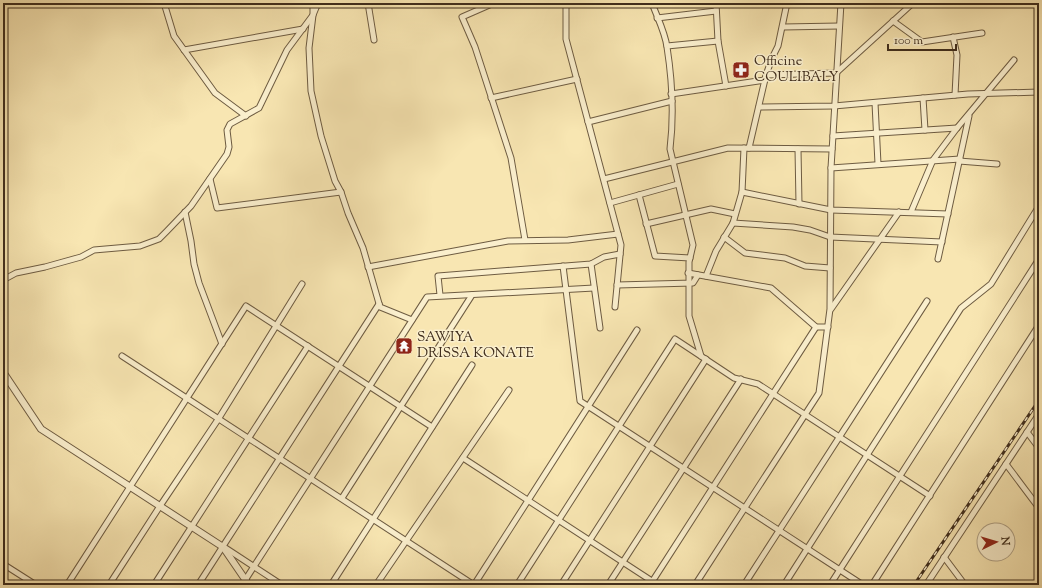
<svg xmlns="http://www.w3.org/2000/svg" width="1042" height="588" viewBox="0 0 1042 588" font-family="'Sorts Mill Goudy',serif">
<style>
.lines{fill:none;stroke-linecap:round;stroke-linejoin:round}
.minor-casing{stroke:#6e5c42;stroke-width:7}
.tertiary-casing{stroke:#6e5c42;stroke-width:8}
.minor{stroke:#faefcd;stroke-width:5}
.tertiary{stroke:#faefcd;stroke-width:6}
.rail-casing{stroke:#402e1d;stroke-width:3}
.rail{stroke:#faefcd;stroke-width:1.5;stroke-dasharray:4.5;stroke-linecap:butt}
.labels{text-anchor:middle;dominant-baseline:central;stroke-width:3;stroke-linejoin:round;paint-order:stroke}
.poi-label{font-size:14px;fill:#402e1d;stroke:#faefcd;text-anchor:start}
</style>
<rect width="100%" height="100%" fill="#f8e6b2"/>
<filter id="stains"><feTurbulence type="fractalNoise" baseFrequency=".005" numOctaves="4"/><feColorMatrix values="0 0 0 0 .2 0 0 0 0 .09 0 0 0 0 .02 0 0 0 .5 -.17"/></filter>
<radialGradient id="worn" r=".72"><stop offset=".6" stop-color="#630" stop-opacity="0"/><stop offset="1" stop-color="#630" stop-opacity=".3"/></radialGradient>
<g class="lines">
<g class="minor-casing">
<g id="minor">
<path d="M164 3 174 36 215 93 246 116"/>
<path d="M313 3V15L309 48 311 91 321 136 335 181 341 192 348 213 363 248 380 307 412 320"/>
<path d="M368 3 374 40"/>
<path d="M494 3 462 17 475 47 511 158 525 240"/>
<path d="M566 3V39L621 245 615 307"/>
<path d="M652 3C657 17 665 32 667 47 672 79 674 116 670 149L693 245 689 262V316L701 356"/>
<path d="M716 3 718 41 726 86"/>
<path d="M657 18 716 11"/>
<path d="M893 21 922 42 982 33"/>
<path d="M783 27 839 26"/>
<path d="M953 37 957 55 955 95"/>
<path d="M667 46 718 41"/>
<path d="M184 50 303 29"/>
<path d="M766 75 836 73 913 3"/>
<path d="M671 94 765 80"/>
<path d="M491 98 577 79"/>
<path d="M923 98 925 130"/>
<path d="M875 103 878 164"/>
<path d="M759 107 834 106 968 94 1039 92"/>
<path d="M588 122 672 101"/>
<path d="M833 136 957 128"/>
<path d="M749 148 766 75 772 58 778 46 787 3"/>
<path d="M798 149 799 204"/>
<path d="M959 161 997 164"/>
<path d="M831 168 960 159"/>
<path d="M210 179 217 208 341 192"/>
<path d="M604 179 728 148 832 149"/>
<path d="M742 192 831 210 948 214"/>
<path d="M639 195 655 256 690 258"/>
<path d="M610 203 678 184"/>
<path d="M185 212 191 241 194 264 199 283 222 344"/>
<path d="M911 212 933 160 957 128 1014 60"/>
<path d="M733 223 793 227 810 230 830 237 942 242"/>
<path d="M646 224 711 209 735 214"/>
<path d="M724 237 745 253 785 258 805 266 830 268"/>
<path d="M938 259 969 116"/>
<path d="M591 264 600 328"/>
<path d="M563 266 580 401 863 585"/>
<path d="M368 267 508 241 568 240 618 234"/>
<path d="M688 273 771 288 816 327H828"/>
<path d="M706 276 716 251 733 223 742 192 744 148"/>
<path d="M3 280 16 273 45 267 81 257 94 250 140 246 159 239 167 231 191 206 227 154 229 147 227 130 230 124 259 108 287 50 313 15 318 3"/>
<path d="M617 285 693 283 698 275"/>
<path d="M440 295 438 276 591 264 604 257 620 254"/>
<path d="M831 309 899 212"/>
<path d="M122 356 474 585"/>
<path d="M1027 432 1039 448"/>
<path d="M463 458 658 585"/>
<path d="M1006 464 1039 508"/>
<path d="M342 498 472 295"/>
<path d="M224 547 282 585"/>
<path d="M944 557 965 585"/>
<path d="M3 564 36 585"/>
<path d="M67 585 246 306 432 427"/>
<path d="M109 585 160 506 219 418 302 284"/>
<path d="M154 585 308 346"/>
<path d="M198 585 379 304"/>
<path d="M242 585 427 297 594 288"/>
<path d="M331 585 472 365"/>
<path d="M376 585 509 390"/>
<path d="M474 585 637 330"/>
<path d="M517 585 675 339 734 378 758 384 930 496"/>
<path d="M561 585 706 359"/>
<path d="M608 585 741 379"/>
<path d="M650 585 816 327"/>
<path d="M695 585 819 393 830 309 831 168 841 3"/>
<path d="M744 585 927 301"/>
<path d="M784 585 961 308 991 284 1039 206"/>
<path d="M830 585 1039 259"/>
<path d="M872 585 1039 325"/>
<path d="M926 585 1039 414"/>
</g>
</g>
<g class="tertiary-casing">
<path id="tertiary" d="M3 372 41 429 223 547 249 585"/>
</g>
<use href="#minor" class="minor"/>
<use href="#tertiary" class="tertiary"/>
<g class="rail-casing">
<path id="rail" d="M914 585 1039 400"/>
</g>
<use href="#rail" class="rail"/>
</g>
<defs>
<g id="pharmacy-square" transform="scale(0.9)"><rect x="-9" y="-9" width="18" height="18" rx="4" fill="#8f2418" stroke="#faefcd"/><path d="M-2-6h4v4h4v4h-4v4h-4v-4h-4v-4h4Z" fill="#fff"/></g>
<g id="temple-square" transform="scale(0.9)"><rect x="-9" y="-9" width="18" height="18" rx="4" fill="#8f2418" stroke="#faefcd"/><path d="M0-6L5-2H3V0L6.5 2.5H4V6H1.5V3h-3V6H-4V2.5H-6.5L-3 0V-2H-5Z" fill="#fff"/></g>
</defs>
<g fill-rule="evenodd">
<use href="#pharmacy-square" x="741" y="70"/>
<use href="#temple-square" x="404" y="346"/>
</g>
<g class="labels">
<g class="poi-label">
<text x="754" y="62">Officine<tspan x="754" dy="16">COULIBALY</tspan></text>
<text x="417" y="338">SAWIYA<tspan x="417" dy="16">DRISSA KONATE</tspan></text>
</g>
</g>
<rect width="1042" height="588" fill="none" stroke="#f8e6b2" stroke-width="16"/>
<rect x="4" y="4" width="1034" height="580" fill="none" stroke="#402e1d" stroke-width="2"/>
<rect x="8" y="8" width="1026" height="572" fill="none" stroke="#402e1d"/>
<g transform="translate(996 542) rotate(85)"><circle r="19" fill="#faefcd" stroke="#b0a287"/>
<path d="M0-3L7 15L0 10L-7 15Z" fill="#8f2418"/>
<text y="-6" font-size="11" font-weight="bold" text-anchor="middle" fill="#402e1d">N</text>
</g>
<path d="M888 44v6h68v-6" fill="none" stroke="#402e1d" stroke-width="2"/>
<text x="894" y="44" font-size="12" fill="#402e1d" stroke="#faefcd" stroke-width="3" paint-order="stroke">100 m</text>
<rect width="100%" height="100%" filter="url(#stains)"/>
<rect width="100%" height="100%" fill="url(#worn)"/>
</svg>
